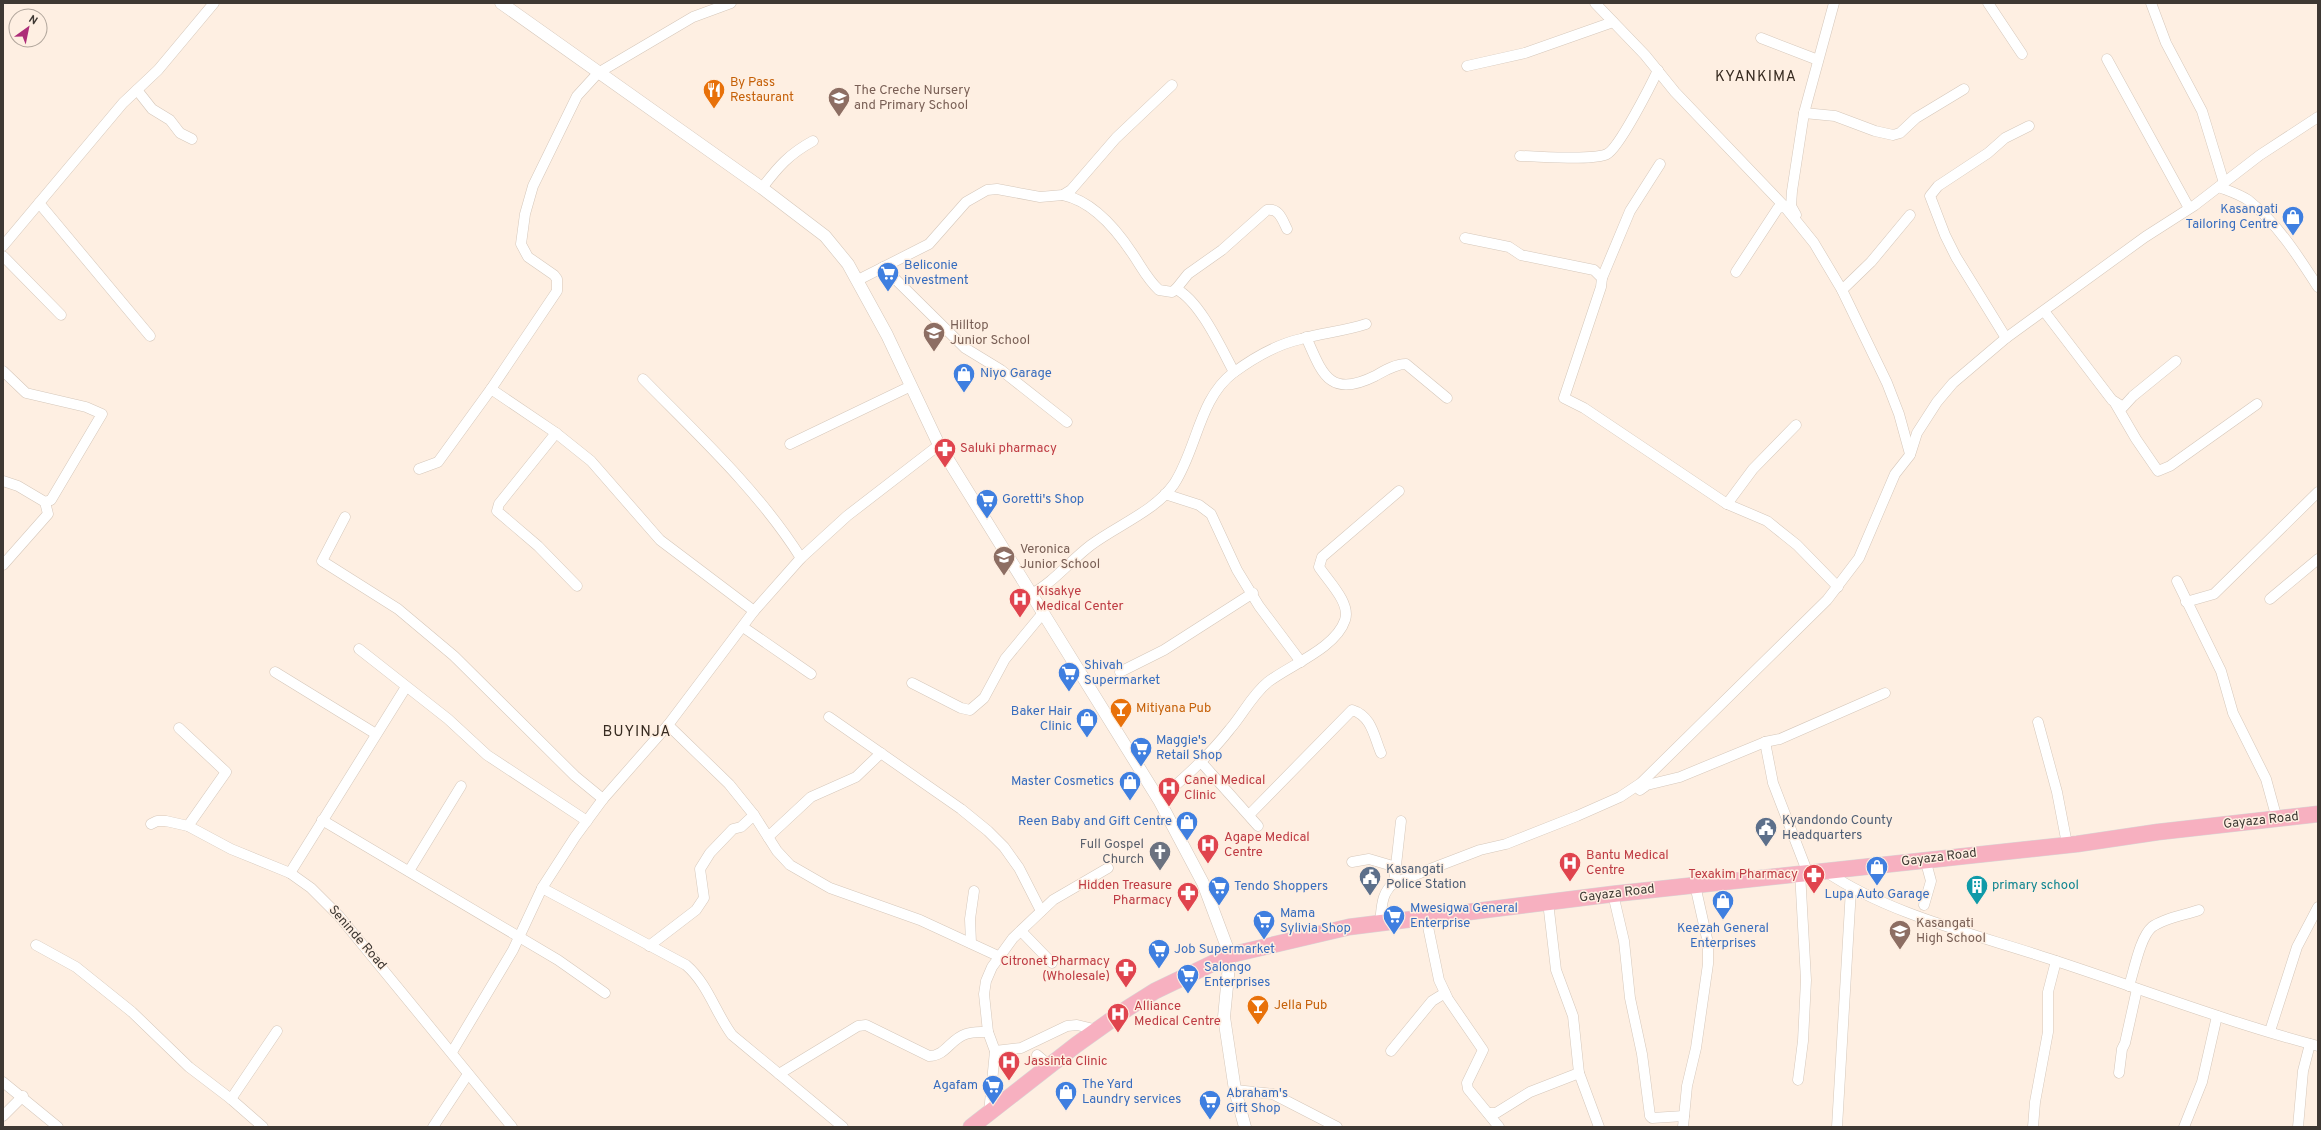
<svg xmlns="http://www.w3.org/2000/svg" width="2321" height="1130" viewBox="0 0 2321 1130" font-family="Overpass,sans-serif">
<style>
.lines{fill:none;stroke-linecap:round;stroke-linejoin:round}
.minor-casing{stroke:#d5c7ba;stroke-width:11}
.tertiary-casing{stroke:#d5c7ba;stroke-width:13}
.primary-casing{stroke:#d8d7d6;stroke-width:17}
.minor{stroke:#fff;stroke-width:10}
.tertiary{stroke:#fff;stroke-width:12}
.primary{stroke:#f7b0c0;stroke-width:16}
.labels{text-anchor:middle;dominant-baseline:central;stroke-width:3;stroke-linejoin:round;paint-order:stroke}
.food-label{font-size:13px;fill:#c56008;stroke:#feefe2;text-anchor:start}
.education-label{font-size:13px;fill:#785e54;stroke:#feefe2;text-anchor:start}
.shop-label{font-size:13px;fill:#366cbe;stroke:#feefe2;text-anchor:start}
.health-label{font-size:13px;fill:#be3a42;stroke:#feefe2;text-anchor:start}
.service-label{font-size:13px;fill:#4e5e75;stroke:#feefe2;text-anchor:start}
.street-label{font-size:13px;fill:#3e3833;stroke:#feefe2}
.worship-label{font-size:13px;fill:#5b616d;stroke:#feefe2;text-anchor:end}
.culture-label{font-size:13px;fill:#0d838f;stroke:#feefe2;text-anchor:start}
.quarter-label{font-size:15px;letter-spacing:1px;fill:#372b21;stroke:#feefe2}
</style>
<rect width="100%" height="100%" fill="#feefe2"/>
<g class="lines">
<g class="minor-casing">
<g id="minor">
<path d="M1595 3 1645 55 1675 92 1785 207 1814 243 1842 290 1887 383 1899 414 1910 454"/>
<path d="M1988 3 2022 54"/>
<path d="M2151 3 2166 43 2202 111 2224 183"/>
<path d="M1761 38 1818 60"/>
<path d="M2107 59 2189 208"/>
<path d="M1467 66 1525 53 1613 22"/>
<path d="M137 90 152 109 170 120 180 133 192 139"/>
<path d="M1804 113 1835 116 1875 131 1893 135 1900 133 1916 118 1964 89"/>
<path d="M1520 156C1538 156 1593 161 1607 154 1619 148 1651 85 1658 70"/>
<path d="M2219 187C2229 191 2239 194 2248 200 2277 223 2298 256 2318 287"/>
<path d="M762 188C778 167 789 154 813 141"/>
<path d="M1063 195C1092 201 1116 229 1132 253 1141 266 1147 279 1159 290L1172 292 1176 289C1200 301 1221 348 1234 372"/>
<path d="M39 203 150 336"/>
<path d="M1796 215 1791 206 1792 191 1804 113 1834 3"/>
<path d="M1465 238 1509 247 1521 255 1594 270 1602 278 1601 287 1564 398 1584 408 1727 504 1767 521 1797 545 1838 587"/>
<path d="M3 246 123 103 158 70 214 3"/>
<path d="M3 256 61 315"/>
<path d="M883 267 965 348 1001 370 1067 422"/>
<path d="M1736 272 1778 208 1789 206"/>
<path d="M1602 278 1630 211 1660 164"/>
<path d="M858 280 929 244 966 202 987 190 997 189 1040 197 1063 195 1071 190 1116 138 1172 85"/>
<path d="M1176 289 1188 274 1222 250 1267 210C1279 208 1282 219 1287 229"/>
<path d="M1842 290 1871 262 1910 215"/>
<path d="M2044 311 2112 400 2123 407 2133 396 2176 361"/>
<path d="M1306 337C1322 373 1329 399 1375 376 1384 371 1395 364 1406 364L1447 398"/>
<path d="M2006 338 1956 257 1945 235 1930 196 1938 186 1988 153 2005 138 2029 126"/>
<path d="M3 371 26 393 86 407 102 414 51 500 45 502 18 486 3 481"/>
<path d="M643 379C699 436 758 490 801 558"/>
<path d="M491 389 556 433 591 461 660 540 754 611"/>
<path d="M2115 403 2136 439 2158 471 2170 466 2257 404"/>
<path d="M556 433 499 504 497 511 538 546 577 586"/>
<path d="M790 444 911 386"/>
<path d="M419 469 438 462 491 389 557 291V279L554 275 528 257 521 244 525 214 533 186 577 96 598 73 693 17 731 3"/>
<path d="M1165 494 1199 505 1211 514 1237 570 1259 606 1301 662"/>
<path d="M1727 504 1753 469 1796 425"/>
<path d="M345 517 322 561 398 609 454 656 575 776 603 799"/>
<path d="M3 565 48 514 45 502"/>
<path d="M2177 581 2221 671 2233 713 2266 779 2277 819"/>
<path d="M1031 594C1053 583 1071 560 1091 545 1118 525 1155 511 1174 484 1197 449 1199 399 1233 373 1252 359 1278 344 1301 339 1322 333 1345 331 1366 324"/>
<path d="M2270 599 2318 559"/>
<path d="M2186 602 2214 594 2318 492"/>
<path d="M743 627 811 674"/>
<path d="M359 649 448 719 487 755 587 821"/>
<path d="M275 672 376 734"/>
<path d="M1120 672 1164 650 1253 593"/>
<path d="M912 683 961 708 970 710 984 698 1005 659 1043 613"/>
<path d="M829 717 961 809 988 831 1004 847 1019 868 1041 911"/>
<path d="M2038 722 2057 792 2067 844"/>
<path d="M668 725 729 784 754 815 777 851 790 865 830 888 920 920 998 956"/>
<path d="M179 728 226 772 188 826"/>
<path d="M1765 742 1773 783 1807 871"/>
<path d="M1201 762 1258 826"/>
<path d="M1640 790 1647 785 1680 777 1765 742 1780 739 1885 693"/>
<path d="M1159 800C1184 778 1209 756 1230 729 1243 714 1252 695 1268 682 1290 665 1336 648 1345 620 1351 603 1328 581 1319 567L1322 557 1399 491"/>
<path d="M1249 815 1352 710C1372 716 1374 737 1381 753"/>
<path d="M322 820 558 960 605 993"/>
<path d="M151 824 157 821H166L188 826 231 849 290 873 311 888 339 916 512 1127"/>
<path d="M768 837 811 797 856 777 881 753"/>
<path d="M1352 862 1369 859 1396 867"/>
<path d="M409 871 461 786"/>
<path d="M1825 871C1890 915 1975 934 2050 959 2139 988 2227 1022 2318 1046"/>
<path d="M290 873 406 687"/>
<path d="M1394 883 1401 821"/>
<path d="M542 888 686 965C708 984 715 1012 732 1035L843 1127"/>
<path d="M1613 894 1624 941 1630 998 1642 1054 1650 1116 1652 1118 1684 1116"/>
<path d="M1548 902 1556 970 1573 1016 1579 1073 1599 1127"/>
<path d="M1924 905 1931 881 1925 859"/>
<path d="M1426 917 1439 980 1448 999 1483 1050 1467 1083 1468 1089 1499 1127"/>
<path d="M1380 923C1382 907 1381 893 1394 883L1480 850 1506 844 1577 816 1620 797 1641 783 1827 600 1859 558 1895 474 1910 455 1917 433 1937 402 1953 383 2006 338 2145 237 2195 205 2260 155 2318 117"/>
<path d="M1021 931 1052 963"/>
<path d="M971 943 970 919 974 891"/>
<path d="M36 945 76 967 132 1012 189 1067 231 1099 263 1127"/>
<path d="M649 946 696 910 704 898 700 869 710 853 733 829 741 827 754 815"/>
<path d="M2129 986C2134 971 2140 937 2152 927 2164 918 2185 915 2199 910"/>
<path d="M2270 1031 2297 947 2318 907"/>
<path d="M995 1051 1021 1048 1067 1026 1077 1025 1098 1030"/>
<path d="M1391 1051 1432 1001 1445 993"/>
<path d="M452 1052 513 950 542 888 575 837 603 799 668 725 754 611 801 558 847 516 939 445"/>
<path d="M1037 1055 1044 1061"/>
<path d="M2119 1073 2122 1049 2125 1043 2137 989"/>
<path d="M779 1074 858 1026 866 1025 929 1056C946 1056 950 1039 966 1034 973 1031 981 1032 988 1032"/>
<path d="M1798 1080 1803 1041 1806 980 1800 872"/>
<path d="M3 1082 58 1127"/>
<path d="M1235 1090 1273 1094 1337 1127"/>
<path d="M231 1099 277 1031"/>
<path d="M989 1113 995 1051 988 1032 984 994 986 981 992 967 1013 938 1053 900 1108 868"/>
<path d="M1488 1113H1496L1530 1092 1579 1073"/>
<path d="M3 1116 23 1096"/>
<path d="M433 1127 468 1074"/>
<path d="M1683 1127 1687 1086 1696 1048 1708 964V943L1695 885"/>
<path d="M1837 1127 1851 889"/>
<path d="M2033 1127 2035 1102 2048 1032V992L2056 961"/>
<path d="M2184 1127 2202 1082 2217 1016"/>
<path d="M2298 1127 2303 1071 2310 1044"/>
</g>
</g>
<g class="tertiary-casing">
<path id="tertiary" d="M501 3 762 188 825 236 848 264 887 335 939 445 1159 800 1203 883 1230 955 1224 1017 1235 1090 1245 1127"/>
</g>
<g class="primary-casing">
<path id="primary" d="M971 1127 1076 1045 1128 1008 1155 991 1230 955 1349 927 1613 894 2077 844 2158 832 2318 814"/>
</g>
<use href="#minor" class="minor"/>
<use href="#tertiary" class="tertiary"/>
<use href="#primary" class="primary"/>
</g>
<defs>
<g id="restaurant-pin" transform="scale(1.15)"><path d="M0 17L-7.5 6A9.5 9.5 0 1 1 7.5 6Z" fill="#e8710a" stroke="#feefe2"/><path d="M-5-6h1v4h1v-4h1v4h1v-4h1v5L-1.5 .5V6h-2V.5L-5-1ZM5-6V6H3V1.5H1.5Q1.5-4 5-6Z" fill="#fff"/></g>
<g id="school-pin" transform="scale(1.15)"><path d="M0 17L-7.5 6A9.5 9.5 0 1 1 7.5 6Z" fill="#8d6e63" stroke="#feefe2"/><path d="M0-5L7-2L0 1L-7-2ZM-4 1L0 2.5L4 1V4Q0 6-4 4Z" fill="#fff"/></g>
<g id="shop-pin" transform="scale(1.15)"><path d="M0 17L-7.5 6A9.5 9.5 0 1 1 7.5 6Z" fill="#3f7fe0" stroke="#feefe2"/><path d="M-5-2.5h2.3a2.7 3.5 0 0 1 5.4 0H5L5.5 6h-11ZM-1.5-2.5h3a1.5 2.3 0 0 0-3 0Z" fill="#fff"/></g>
<g id="supermarket-pin" transform="scale(1.15)"><path d="M0 17L-7.5 6A9.5 9.5 0 1 1 7.5 6Z" fill="#3f7fe0" stroke="#feefe2"/><path d="M-6-5.5h2.5l.6 2H6L4.5 2H-2.5L-4.4-4H-6ZM-1.5 3.2a1.3 1.3 0 1 0 .1 0ZM3 3.2a1.3 1.3 0 1 0 .1 0Z" fill="#fff"/></g>
<g id="pharmacy-pin" transform="scale(1.15)"><path d="M0 17L-7.5 6A9.5 9.5 0 1 1 7.5 6Z" fill="#e0444e" stroke="#feefe2"/><path d="M-2-6h4v4h4v4h-4v4h-4v-4h-4v-4h4Z" fill="#fff"/></g>
<g id="hospital-pin" transform="scale(1.15)"><path d="M0 17L-7.5 6A9.5 9.5 0 1 1 7.5 6Z" fill="#e0444e" stroke="#feefe2"/><path d="M-5-5h3v3.5h4V-5h3V5h-3V1.5h-4V5h-3Z" fill="#fff"/></g>
<g id="bar-pin" transform="scale(1.15)"><path d="M0 17L-7.5 6A9.5 9.5 0 1 1 7.5 6Z" fill="#e8710a" stroke="#feefe2"/><path d="M-6-5H6L.8 .8V4.5H3.5V6h-7V4.5H-.8V.8Z" fill="#fff"/></g>
<g id="civic-pin" transform="scale(1.15)"><path d="M0 17L-7.5 6A9.5 9.5 0 1 1 7.5 6Z" fill="#5c6f8a" stroke="#feefe2"/><path d="M-.6-6.5H3V-4.5H.6V-3L4-1V1h2V6H-6V1h2V-1L-.6-3ZM-1.2 2.5V6h2.4V2.5Z" fill="#fff"/></g>
<g id="church-pin" transform="scale(1.15)"><path d="M0 17L-7.5 6A9.5 9.5 0 1 1 7.5 6Z" fill="#6b7280" stroke="#feefe2"/><path d="M-1.2-6h2.4v3.5h3.3v2.4h-3.3V6h-2.4V-.1h-3.3v-2.4h3.3Z" fill="#fff"/></g>
<g id="building-pin" transform="scale(1.15)"><path d="M0 17L-7.5 6A9.5 9.5 0 1 1 7.5 6Z" fill="#0f9aa8" stroke="#feefe2"/><path d="M-4-6H4V6H1V3H-1V6H-4ZM-2.5-4.3h1.7v1.8h-1.7ZM.8-4.3h1.7v1.8H.8ZM-2.5-1h1.7V.8h-1.7ZM.8-1h1.7V.8H.8Z" fill="#fff"/></g>
</defs>
<g fill-rule="evenodd">
<use href="#restaurant-pin" x="714" y="90"/>
<use href="#school-pin" x="839" y="98"/>
<use href="#shop-pin" x="2293" y="217"/>
<use href="#supermarket-pin" x="888" y="273"/>
<use href="#school-pin" x="934" y="333"/>
<use href="#shop-pin" x="964" y="374"/>
<use href="#pharmacy-pin" x="945" y="449"/>
<use href="#supermarket-pin" x="987" y="500"/>
<use href="#school-pin" x="1004" y="557"/>
<use href="#hospital-pin" x="1020" y="599"/>
<use href="#supermarket-pin" x="1069" y="673"/>
<use href="#bar-pin" x="1121" y="709"/>
<use href="#shop-pin" x="1087" y="719"/>
<use href="#supermarket-pin" x="1141" y="748"/>
<use href="#shop-pin" x="1130" y="782"/>
<use href="#hospital-pin" x="1169" y="788"/>
<use href="#shop-pin" x="1187" y="822"/>
<use href="#civic-pin" x="1766" y="828"/>
<use href="#hospital-pin" x="1208" y="845"/>
<use href="#church-pin" x="1160" y="852"/>
<use href="#hospital-pin" x="1570" y="863"/>
<use href="#shop-pin" x="1877" y="867"/>
<use href="#pharmacy-pin" x="1814" y="875"/>
<use href="#civic-pin" x="1370" y="877"/>
<use href="#building-pin" x="1977" y="886"/>
<use href="#supermarket-pin" x="1219" y="887"/>
<use href="#pharmacy-pin" x="1188" y="893"/>
<use href="#shop-pin" x="1723" y="901"/>
<use href="#supermarket-pin" x="1394" y="916"/>
<use href="#supermarket-pin" x="1264" y="921"/>
<use href="#school-pin" x="1900" y="931"/>
<use href="#supermarket-pin" x="1159" y="950"/>
<use href="#pharmacy-pin" x="1126" y="969"/>
<use href="#supermarket-pin" x="1188" y="975"/>
<use href="#bar-pin" x="1258" y="1006"/>
<use href="#hospital-pin" x="1118" y="1014"/>
<use href="#hospital-pin" x="1009" y="1062"/>
<use href="#supermarket-pin" x="993" y="1086"/>
<use href="#shop-pin" x="1066" y="1092"/>
<use href="#supermarket-pin" x="1210" y="1101"/>
</g>
<g class="labels">
<g class="food-label">
<text x="730" y="83">By Pass<tspan x="730" dy="15">Restaurant</tspan></text>
<text x="1136" y="709">Mitiyana Pub</text>
<text x="1274" y="1006">Jella Pub</text>
</g>
<g class="education-label">
<text x="854" y="91">The Creche Nursery<tspan x="854" dy="15">and Primary School</tspan></text>
<text x="950" y="326">Hilltop<tspan x="950" dy="15">Junior School</tspan></text>
<text x="1020" y="550">Veronica<tspan x="1020" dy="15">Junior School</tspan></text>
<text x="1916" y="924">Kasangati<tspan x="1916" dy="15">High School</tspan></text>
</g>
<g class="shop-label">
<text x="2278" y="210" text-anchor="end">Kasangati<tspan x="2278" dy="15">Tailoring Centre</tspan></text>
<text x="904" y="266">Beliconie<tspan x="904" dy="15">investment</tspan></text>
<text x="980" y="374">Niyo Garage</text>
<text x="1002" y="500">Goretti's Shop</text>
<text x="1084" y="666">Shivah<tspan x="1084" dy="15">Supermarket</tspan></text>
<text x="1072" y="712" text-anchor="end">Baker Hair<tspan x="1072" dy="15">Clinic</tspan></text>
<text x="1156" y="741">Maggie's<tspan x="1156" dy="15">Retail Shop</tspan></text>
<text x="1114" y="782" text-anchor="end">Master Cosmetics</text>
<text x="1172" y="822" text-anchor="end">Reen Baby and Gift Centre</text>
<text x="1234" y="887">Tendo Shoppers</text>
<text x="1877" y="895" text-anchor="middle">Lupa Auto Garage</text>
<text x="1410" y="909">Mwesigwa General<tspan x="1410" dy="15">Enterprise</tspan></text>
<text x="1280" y="914">Mama<tspan x="1280" dy="15">Sylivia Shop</tspan></text>
<text x="1723" y="929" text-anchor="middle">Keezah General<tspan x="1723" dy="15">Enterprises</tspan></text>
<text x="1174" y="950">Job Supermarket</text>
<text x="1204" y="968">Salongo<tspan x="1204" dy="15">Enterprises</tspan></text>
<text x="1082" y="1085">The Yard<tspan x="1082" dy="15">Laundry services</tspan></text>
<text x="978" y="1086" text-anchor="end">Agafam</text>
<text x="1226" y="1094">Abraham's<tspan x="1226" dy="15">Gift Shop</tspan></text>
</g>
<g class="health-label">
<text x="960" y="449">Saluki pharmacy</text>
<text x="1036" y="592">Kisakye<tspan x="1036" dy="15">Medical Center</tspan></text>
<text x="1184" y="781">Canel Medical<tspan x="1184" dy="15">Clinic</tspan></text>
<text x="1224" y="838">Agape Medical<tspan x="1224" dy="15">Centre</tspan></text>
<text x="1586" y="856">Bantu Medical<tspan x="1586" dy="15">Centre</tspan></text>
<text x="1798" y="875" text-anchor="end">Texakim Pharmacy</text>
<text x="1172" y="886" text-anchor="end">Hidden Treasure<tspan x="1172" dy="15">Pharmacy</tspan></text>
<text x="1110" y="962" text-anchor="end">Citronet Pharmacy<tspan x="1110" dy="15">(Wholesale)</tspan></text>
<text x="1134" y="1007">Alliance<tspan x="1134" dy="15">Medical Centre</tspan></text>
<text x="1024" y="1062">Jassinta Clinic</text>
</g>
<g class="service-label">
<text x="1782" y="821">Kyandondo County<tspan x="1782" dy="15">Headquarters</tspan></text>
<text x="1386" y="870">Kasangati<tspan x="1386" dy="15">Police Station</tspan></text>
</g>
<g class="street-label">
<text transform="translate(2261 821) rotate(-6)">Gayaza Road</text>
<text transform="translate(1939 858) rotate(-7)">Gayaza Road</text>
<text transform="translate(1617 894) rotate(-7)">Gayaza Road</text>
<text transform="translate(357 938) rotate(49)">Seninde Road</text>
</g>
<g class="worship-label">
<text x="1144" y="845">Full Gospel<tspan x="1144" dy="15">Church</tspan></text>
</g>
<g class="culture-label">
<text x="1992" y="886">primary school</text>
</g>
<g class="quarter-label">
<text x="1756" y="77">KYANKIMA</text>
<text x="637" y="732">BUYINJA</text>
</g>
</g>
<rect width="2321" height="1130" fill="none" stroke="#3e3833" stroke-width="8"/>
<g transform="translate(28 28) rotate(33)"><circle r="19" fill="#feefe2" stroke="#b1a69c"/>
<path d="M0-3L7 15L0 10L-7 15Z" fill="#ad2d79"/>
<text y="-6" font-size="11" font-weight="bold" text-anchor="middle" fill="#3e3833">N</text>
</g>
</svg>
